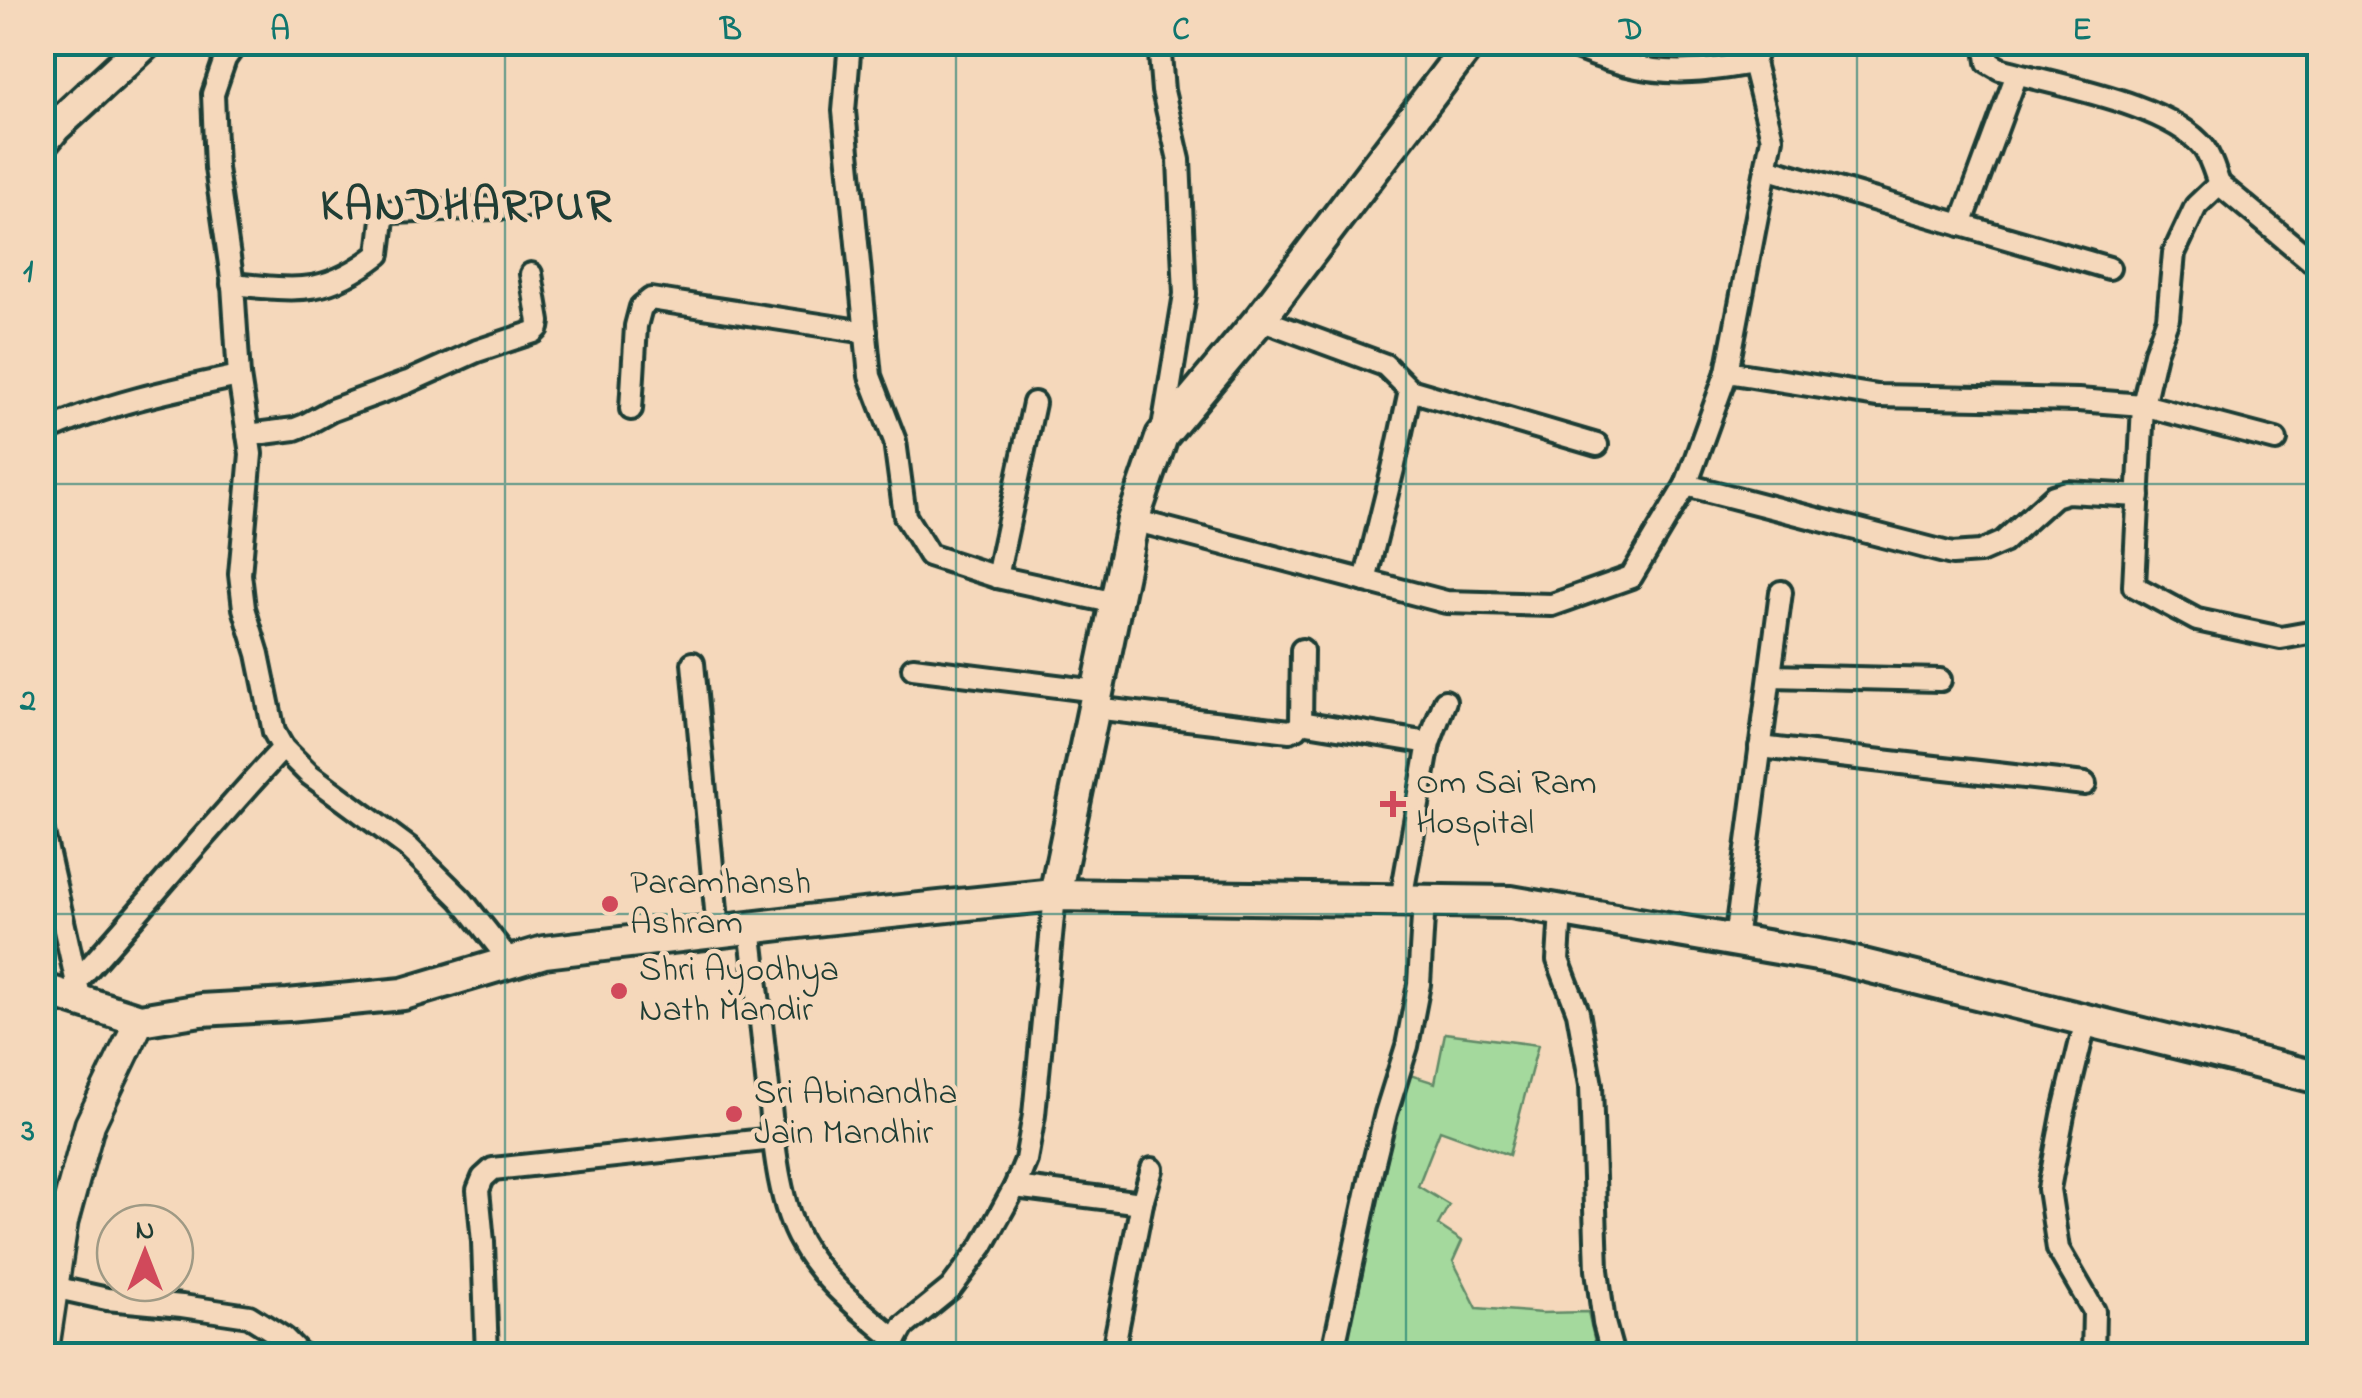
<svg xmlns="http://www.w3.org/2000/svg" width="2362" height="1398" viewBox="0 0 2362 1398" font-family="'Indie Flower',sans-serif">
<style>
.green{fill:#a4d99d;stroke:#628b68;stroke-width:2.5}
.lines{fill:none;stroke-linecap:round;stroke-linejoin:round}
.street-casing{stroke:#1f3d34;stroke-width:28}
.secondary-casing{stroke:#1f3d34;stroke-width:35}
.primary-casing{stroke:#1f3d34;stroke-width:38}
.street{stroke:#f5d8bb;stroke-width:20}
.secondary{stroke:#f5d8bb;stroke-width:28}
.primary{stroke:#f5d8bb;stroke-width:30}
.grid{fill:none;stroke:#0f766e;stroke-width:2.5;stroke-opacity:0.55}
.poi-dot{fill:#d1495b;stroke:#f5d8bb;stroke-width:4}
.labels{text-anchor:middle;dominant-baseline:central;stroke-width:9;stroke-linejoin:round;paint-order:stroke}
.poi-label{font-size:35px;fill:#1f3d34;stroke:#f5d8bb;text-anchor:start}
.district-label{font-size:45px;font-weight:bold;letter-spacing:2.5px;fill:#1f3d34;stroke:#f5d8bb}
.neatline{fill:none;stroke:#0f766e;stroke-width:4}
.grid-label{font-size:32px;text-anchor:middle;font-weight:bold;fill:#0f766e}
</style>
<rect width="100%" height="100%" fill="#f5d8bb"/>
<filter id="ink" filterUnits="userSpaceOnUse"><feTurbulence type="fractalNoise" baseFrequency=".01" numOctaves="2"/><feDisplacementMap in="SourceGraphic" scale="20" xChannelSelector="R" yChannelSelector="G"/><feConvolveMatrix kernelMatrix="1 2 1 2 8 2 1 2 1" color-interpolation-filters="sRGB"/></filter>
<g filter="url(#ink)">
<path class="green" d="M1445 1033 1538 1045 1509 1155 1440 1130 1418 1186 1449 1205 1438 1225 1462 1241 1453 1261 1477 1308 1542 1313 1588 1312 1598 1355 1342 1356 1407 1074 1435 1083Z"/>
<g class="lines">
<g class="street-casing">
<g id="street">
<path d="M237 42 225 59 213 94 216 168 233 285 239 376 251 454 240 574 244 608 258 654 274 732 283 748 309 774 409 848 461 899 510 961"/>
<path d="M850 42 844 111 870 376 895 441 905 516 929 555 997 577 1116 603"/>
<path d="M1159 42 1163 91 1179 160 1185 294 1162 434"/>
<path d="M1439 42 1462 54"/>
<path d="M1563 42C1602 60 1647 74 1691 71 1712 70 1732 66 1753 63"/>
<path d="M1985 42 1988 62 2000 69C2055 85 2169 103 2204 148 2211 158 2215 173 2219 184"/>
<path d="M1766 168 2109 268"/>
<path d="M1961 225 2017 74"/>
<path d="M232 284C297 290 324 297 379 254L383 219 392 212 523 207"/>
<path d="M1260 319 1385 365 1410 390 1394 465 1365 581"/>
<path d="M1727 372 1772 138 1753 63 1760 42"/>
<path d="M1410 390 1597 445"/>
<path d="M631 409 636 326 641 307 651 299 866 332"/>
<path d="M42 433C104 404 172 390 239 376"/>
<path d="M248 435 295 429 305 425 332 410 408 382 477 351 534 332 538 328 539 322 531 274"/>
<path d="M2276 440 2143 405 2134 586 2197 620 2281 638 2320 631"/>
<path d="M1686 485 1952 554 1980 552 2003 542 2054 496 2067 492 2139 496"/>
<path d="M1133 520 1446 602 1552 605 1631 577 1686 485 1727 372 1877 396 2078 400 2143 405 2155 353 2168 318 2174 253 2196 206 2219 184 2320 268"/>
<path d="M997 577 1034 403"/>
<path d="M693 663 718 931"/>
<path d="M913 668 1097 691"/>
<path d="M1770 676 1940 680"/>
<path d="M1094 708 1290 731 1297 728 1301 722 1302 650"/>
<path d="M1301 722 1429 743"/>
<path d="M1760 747 2085 784"/>
<path d="M42 828 79 992"/>
<path d="M1401 900 1429 743 1445 701"/>
<path d="M1561 910 1558 960 1578 1012 1591 1085 1597 1270 1604 1323 1613 1356"/>
<path d="M750 927C756 978 762 1028 767 1079 773 1128 776 1199 801 1242 823 1282 862 1311 896 1340"/>
<path d="M1735 940 1781 592"/>
<path d="M76 982C146 905 212 824 283 748"/>
<path d="M2086 1020 2063 1115 2049 1189 2058 1249 2094 1311 2093 1356"/>
<path d="M1015 1187 1142 1203"/>
<path d="M53 1287 107 1299 182 1306 249 1316 284 1338 302 1356"/>
<path d="M487 1356 483 1242 478 1190 483 1178 493 1169 774 1139"/>
<path d="M887 1356 903 1327 951 1288 983 1245 1015 1187 1026 1160 1034 1115 1055 895"/>
<path d="M1112 1356 1142 1203 1152 1169"/>
<path d="M1332 1356 1373 1166 1386 1113 1407 1046 1419 984 1424 900"/>
</g>
</g>
<g class="secondary-casing">
<path id="secondary" d="M43 1356 63 1222 90 1124 140 1020"/>
</g>
<g class="primary-casing">
<g id="primary">
<path d="M42 143 55 127 147 42"/>
<path d="M1055 895 1133 520 1162 436 1260 319 1471 42"/>
<path d="M42 989 140 1020 201 1010 288 1005 403 994 544 952 824 919 1055 895 1511 902 1835 958 2320 1078"/>
</g>
</g>
<use href="#street" class="street"/>
<use href="#secondary" class="secondary"/>
<use href="#primary" class="primary"/>
</g>
</g>
<path class="grid" d="M505 42V1356M956 42V1356M1406 42V1356M1857 42V1356M42 484H2320M42 914H2320"/>
<g class="poi-dot">
<path d="M1388 789h10v10h10v10h-10v10h-10v-10h-10v-10h10z"/>
<circle cx="610" cy="904" r="10"/>
<circle cx="619" cy="991" r="10"/>
<circle cx="734" cy="1114" r="10"/>
</g>
<g class="labels">
<g class="poi-label">
<text x="1416" y="784">Om Sai Ram<tspan x="1416" dy="40">Hospital</tspan></text>
<text x="630" y="884">Paramhansh<tspan x="630" dy="40">Ashram</tspan></text>
<text x="639" y="971">Shri Ayodhya<tspan x="639" dy="40">Nath Mandir</tspan></text>
<text x="754" y="1094">Sri Abinandha<tspan x="754" dy="40">Jain Mandhir</tspan></text>
</g>
<g class="district-label">
<text x="467" y="208">KANDHARPUR</text>
</g>
</g>
<rect width="2362" height="1398" fill="none" stroke="#f5d8bb" stroke-width="110"/>
<g transform="translate(145 1253)"><circle r="48" fill="#f5d8bb" stroke="#9f9a85" stroke-width="2.5"/>
<path d="M0-8L18 38L0 25L-18 38Z" fill="#d1495b"/>
<text y="-15" font-size="28" font-weight="bold" text-anchor="middle" fill="#1f3d34">N</text>
</g>
<rect x="55" y="55" width="2252" height="1288" class="neatline"/>
<g class="grid-label">
<text x="280" y="39">A</text>
<text x="731" y="39">B</text>
<text x="1181" y="39">C</text>
<text x="1631" y="39">D</text>
<text x="2082" y="39">E</text>
<text x="28" y="281">1</text>
<text x="28" y="710">2</text>
<text x="28" y="1140">3</text>
</g>
</svg>
